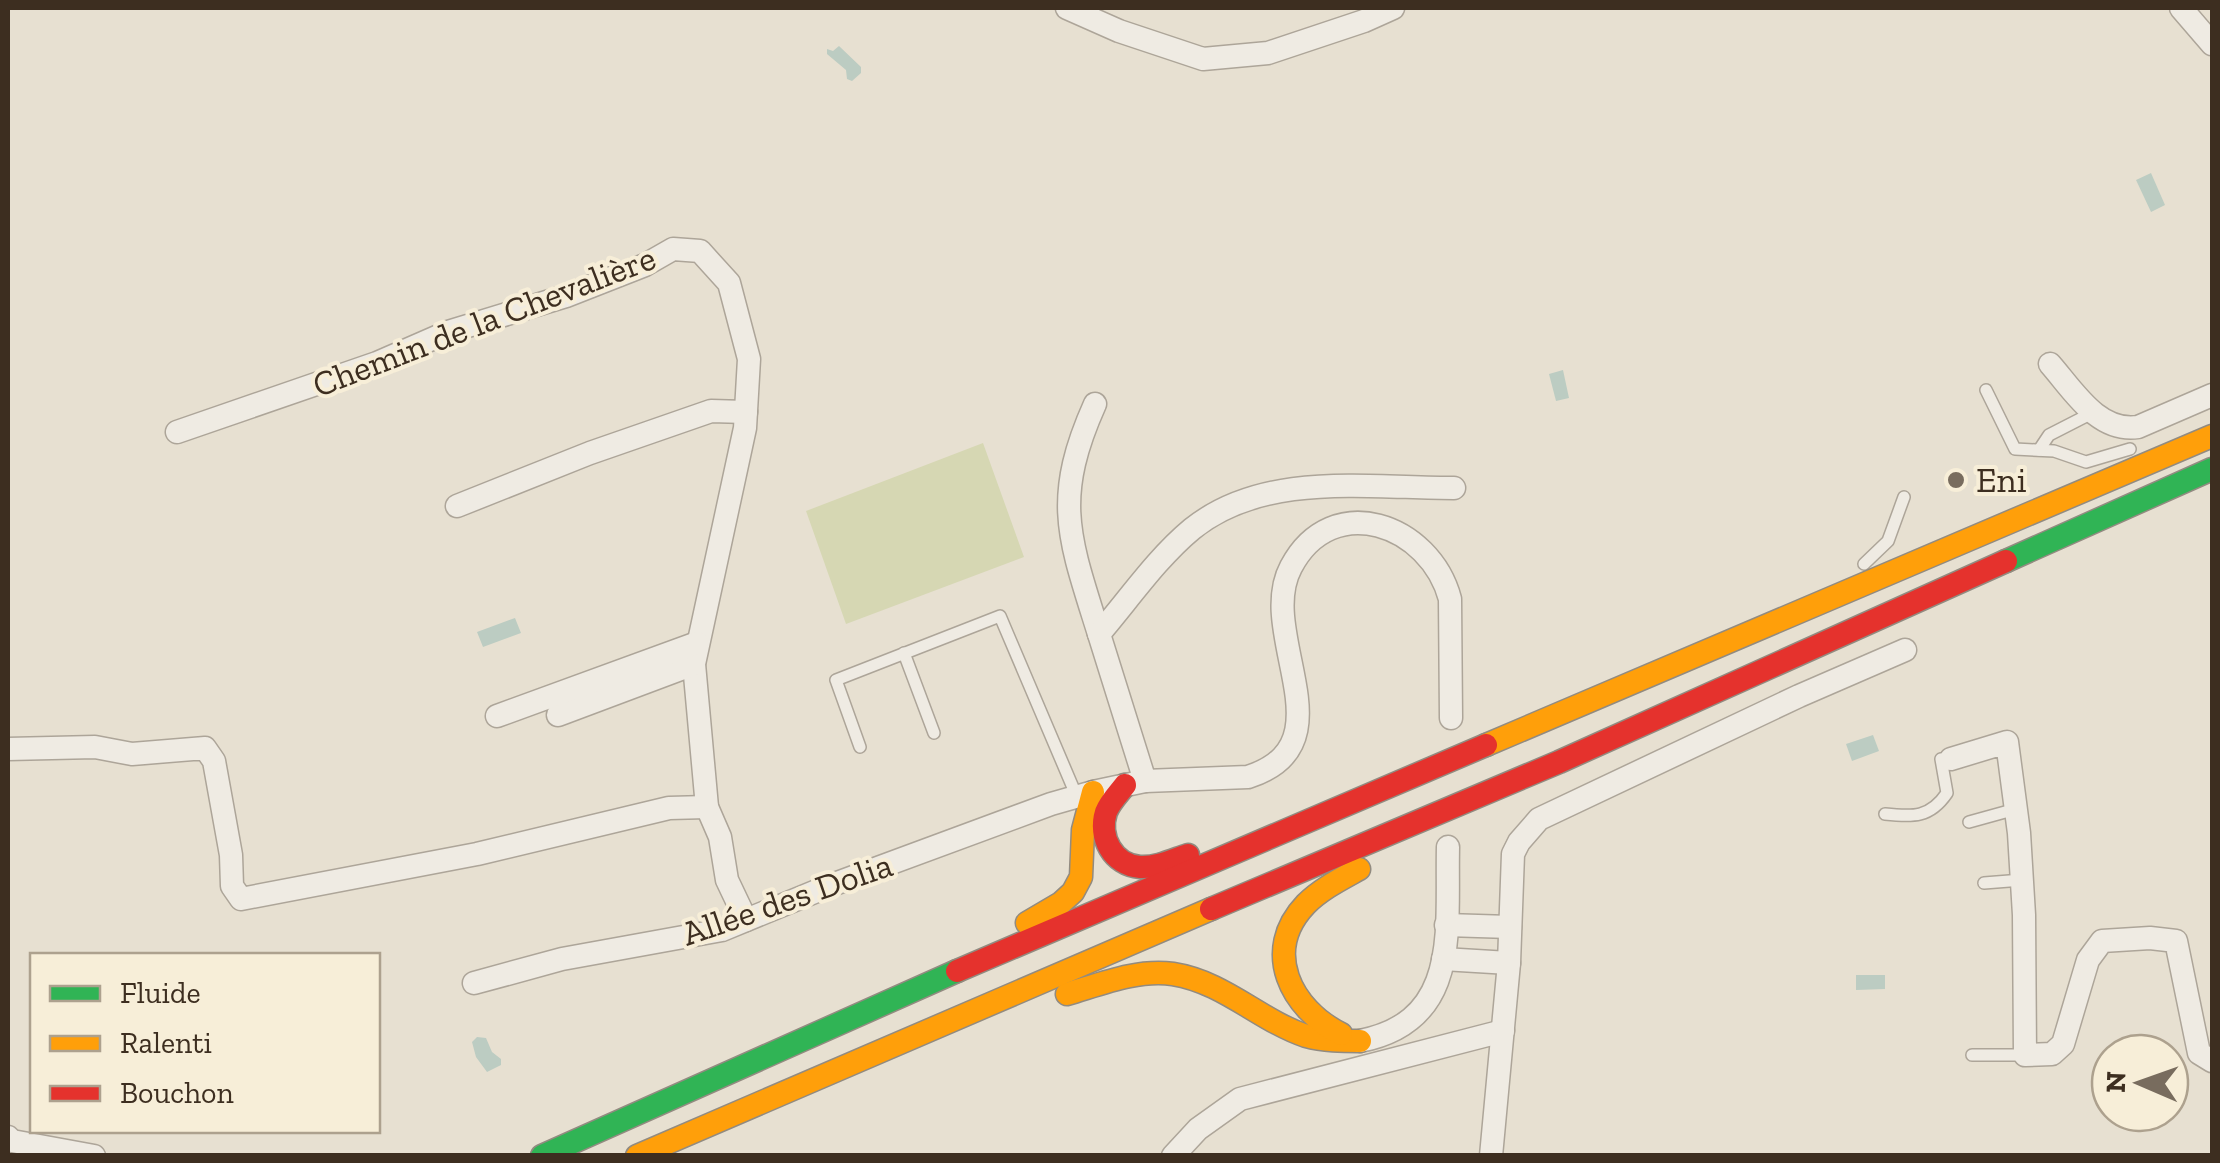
<svg xmlns="http://www.w3.org/2000/svg" width="2220" height="1163" viewBox="0 0 2220 1163" font-family="'Zilla Slab',serif">
<style>
.green{fill:#d6d7b3}
.water{fill:#bcccc2}
.lines{fill:none;stroke-linecap:round;stroke-linejoin:round}
.lane-casing{stroke:#ada599;stroke-width:14}
.street-casing{stroke:#ada599;stroke-width:25}
.fast-casing{stroke:#928b80;stroke-width:25}
.slow-casing{stroke:#928b80;stroke-width:25}
.jam-casing{stroke:#928b80;stroke-width:25}
.lane{stroke:#efebe3;stroke-width:11}
.street{stroke:#efebe3;stroke-width:22}
.fast{stroke:#30b455;stroke-width:22}
.slow{stroke:#ff9f0a;stroke-width:22}
.jam{stroke:#e5322d;stroke-width:22}
.poi-dot{fill:#786c5e;stroke:#f7eed8;stroke-width:4}
.labels{text-anchor:middle;dominant-baseline:central;stroke-width:8;stroke-linejoin:round;paint-order:stroke}
.street-label{font-size:35px;fill:#3d2e20;stroke:#f7eed8}
.poi-label{font-size:35px;fill:#3d2e20;stroke:#f7eed8;text-anchor:start}
</style>
<rect width="100%" height="100%" fill="#e7e0d1"/>
<path class="green" d="M983 443 1024 557 846 624 806 511Z"/>
<g class="water">
<path d="M839 46 861 67V73L852 81 847 79 846 70 827 54V49L833 51Z"/>
<path d="M2151 173 2165 205 2151 212 2136 180Z"/>
<path d="M1563 370 1569 398 1556 401 1549 374Z"/>
<path d="M515 618 521 633 483 647 477 632Z"/>
<path d="M1873 735 1879 751 1852 761 1846 744Z"/>
<path d="M1856 975H1885V989L1856 990Z"/>
<path d="M477 1037 486 1038 492 1052 501 1059V1065L487 1072 476 1057 472 1042Z"/>
</g>
<g class="lines">
<g class="lane-casing">
<g id="lane">
<path d="M1986 390 2015 449 2054 451 2086 462 2130 449"/>
<path d="M2039 450 2049 435 2092 413"/>
<path d="M1864 564 1888 541 1904 497"/>
<path d="M904 653 934 733"/>
<path d="M860 747 836 680 1000 616 1077 797"/>
<path d="M1885 814C1913 817 1930 818 1947 793L1941 759H1947"/>
<path d="M1969 822 2016 809"/>
<path d="M1984 883 2022 880"/>
<path d="M1972 1055H2025"/>
</g>
</g>
<g class="street-casing">
<g id="street">
<path d="M1067 8 1119 31 1203 59 1268 53 1364 21 1393 8"/>
<path d="M2181 8 2212 44"/>
<path d="M2050 364C2073 390 2098 433 2138 427L2212 395"/>
<path d="M1095 404C1052 500 1069 538 1099 634"/>
<path d="M177 432 377 363 448 332 566 296 645 265 673 249 700 251 729 283 749 359 745 428 694 664 707 807 720 837 727 880 746 920"/>
<path d="M457 506 590 453 711 411 746 412"/>
<path d="M558 715 694 664"/>
<path d="M497 716 697 643"/>
<path d="M8 749 95 747 132 754 205 748 214 761 231 855 232 886 241 899 477 854 669 808 707 807"/>
<path d="M1951 759 2007 742 2019 833 2024 915 2025 1055 2052 1054 2063 1044 2088 960 2102 941 2150 938 2176 941 2199 1053 2212 1061"/>
<path d="M1145 781 1099 634C1129 599 1157 558 1192 529 1264 471 1368 488 1454 488"/>
<path d="M1446 925 1510 927"/>
<path d="M1443 959 1509 963"/>
<path d="M474 983 562 959 722 930 829 886 1051 804 1093 792 1145 781 1248 777C1352 744 1255 634 1291 567 1332 489 1430 524 1450 599L1451 718"/>
<path d="M1360 1041C1462 1021 1446 929 1448 847"/>
<path d="M8 1137 12 1141 94 1156"/>
<path d="M1173 1156 1198 1129 1240 1099 1503 1031"/>
<path d="M1491 1156 1509 963 1513 854 1519 842 1539 819 1799 696 1905 650"/>
</g>
</g>
<g class="fast-casing">
<g id="fast">
<path d="M2006 561 2212 469"/>
<path d="M542 1156 957 971"/>
</g>
</g>
<g class="slow-casing">
<g id="slow">
<path d="M1486 745 2212 436"/>
<path d="M1027 923 1061 903 1073 892 1081 877 1083 830 1093 792"/>
<path d="M1067 994C1101 984 1137 969 1173 974 1224 982 1259 1020 1306 1036 1324 1041 1342 1041 1360 1041"/>
<path d="M1341 1034C1291 1009 1261 951 1306 904 1321 889 1341 879 1359 869"/>
<path d="M637 1156 1211 909"/>
</g>
</g>
<g class="jam-casing">
<g id="jam">
<path d="M1125 785C1118 794 1110 802 1106 812 1098 837 1113 865 1140 867 1157 868 1173 860 1188 855"/>
<path d="M1211 909 1559 762 2006 561"/>
<path d="M957 971 1486 745"/>
</g>
</g>
<use href="#lane" class="lane"/>
<use href="#street" class="street"/>
<use href="#fast" class="fast"/>
<use href="#slow" class="slow"/>
<use href="#jam" class="jam"/>
</g>
<circle class="poi-dot" cx="1956" cy="480" r="10"/>
<g class="labels">
<g class="street-label">
<text transform="translate(484 321) rotate(-21)">Chemin de la Chevalière</text>
<text transform="translate(787 899) rotate(-19)">Allée des Dolia</text>
</g>
<g class="poi-label">
<text x="1976" y="480">Eni</text>
</g>
</g>
<rect width="2220" height="1163" fill="none" stroke="#3d2e20" stroke-width="20"/>
<rect x="30" y="953" width="350" height="180" fill="#f7eed8" stroke="#ada18e" stroke-width="2.5"/>
<rect x="50" y="986" width="50" height="15" fill="#30b455" stroke="#ada18e" stroke-width="2.5"/>
<text x="120" y="1003" font-size="30" fill="#3d2e20">Fluide</text>
<rect x="50" y="1036" width="50" height="15" fill="#ff9f0a" stroke="#ada18e" stroke-width="2.5"/>
<text x="120" y="1053" font-size="30" fill="#3d2e20">Ralenti</text>
<rect x="50" y="1086" width="50" height="15" fill="#e5322d" stroke="#ada18e" stroke-width="2.5"/>
<text x="120" y="1103" font-size="30" fill="#3d2e20">Bouchon</text>
<g transform="translate(2140 1083) rotate(272)"><circle r="48" fill="#f7eed8" stroke="#ada18e" stroke-width="2.5"/>
<path d="M0-8L18 38L0 25L-18 38Z" fill="#786c5e"/>
<text y="-15" font-size="28" font-weight="bold" text-anchor="middle" fill="#3d2e20">N</text>
</g>
</svg>
